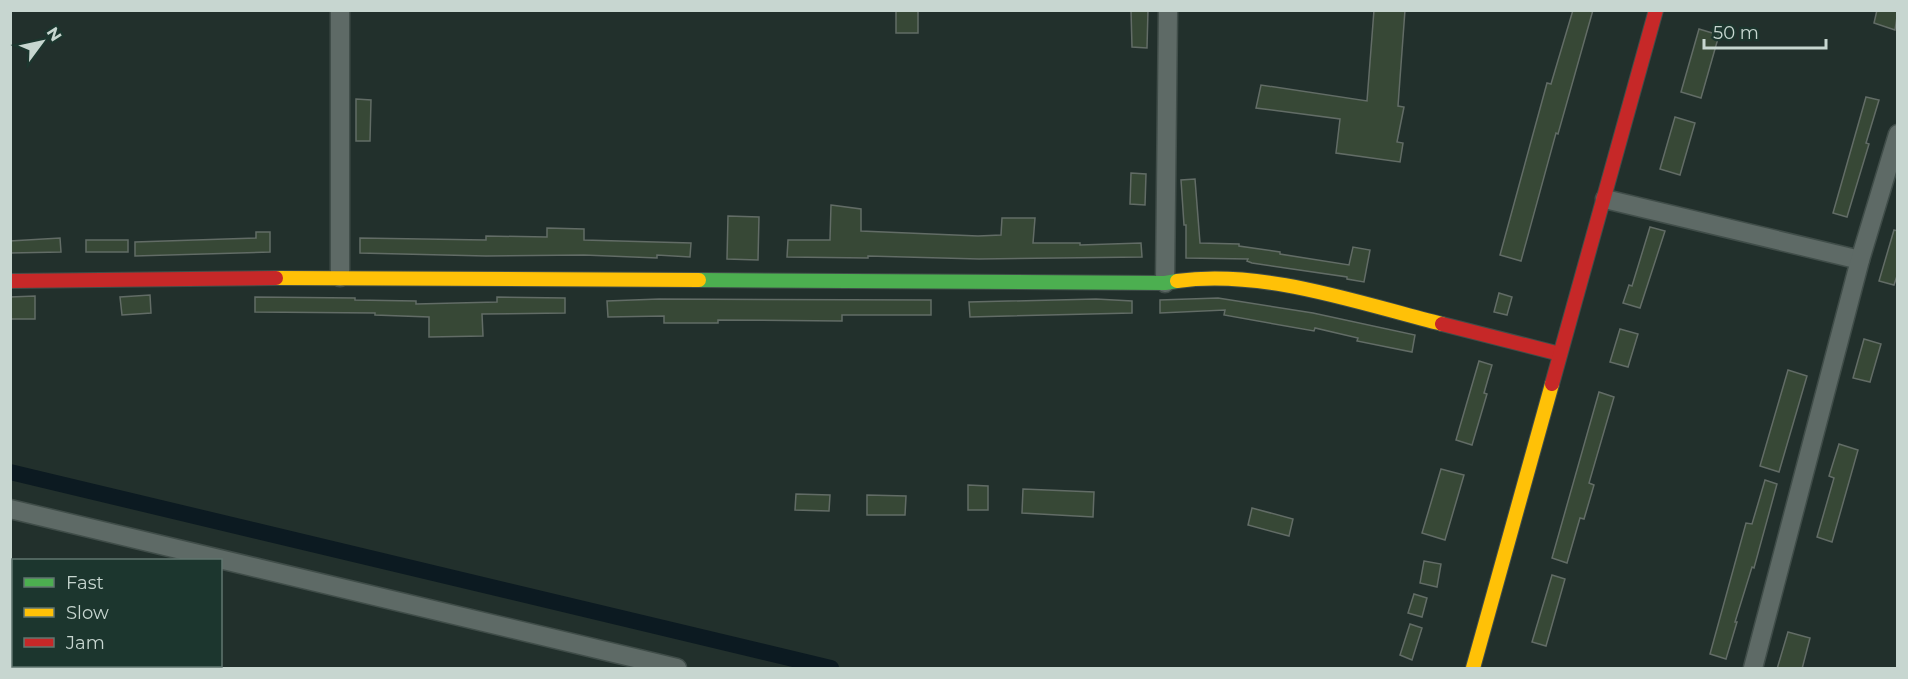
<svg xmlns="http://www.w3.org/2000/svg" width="1908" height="679" viewBox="0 0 1908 679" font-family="Montserrat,sans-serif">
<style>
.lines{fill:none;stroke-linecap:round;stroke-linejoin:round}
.canal{stroke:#0c1a21;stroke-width:16}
.building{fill:#374836;stroke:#626c66;stroke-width:1.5}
.street-casing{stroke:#404d49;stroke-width:21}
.fast-casing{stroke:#404d49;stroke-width:16}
.slow-casing{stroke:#404d49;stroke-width:16}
.jam-casing{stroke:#404d49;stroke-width:16}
.street{stroke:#5e6a66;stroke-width:18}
.fast{stroke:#4caf50;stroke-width:14}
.slow{stroke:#ffc107;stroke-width:14}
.jam{stroke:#c62828;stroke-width:14}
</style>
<rect width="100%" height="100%" fill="#22302c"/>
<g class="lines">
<path class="canal" d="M10 472 831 668"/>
</g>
<g class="building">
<rect x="896" y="10" width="22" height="23"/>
<path d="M1131 10H1148L1147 48 1132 47Z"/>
<path d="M1374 10H1405L1398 106 1404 107 1397 142 1403 143 1400 162 1336 153 1340 119 1256 108 1261 85 1367 101Z"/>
<path d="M1573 10H1593L1558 134 1556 133 1521 261 1500 255 1547 83 1551 84Z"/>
<path d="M1877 10H1898L1895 30 1874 23Z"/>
<path d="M1699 29 1719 35 1701 98 1681 92Z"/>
<path d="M1866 97 1879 100 1866 143 1869 144 1847 217 1833 213Z"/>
<path d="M356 99 371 100 370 141H356Z"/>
<path d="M1675 117 1695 123 1680 175 1660 169Z"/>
<path d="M1131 173 1146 174 1145 205 1130 204Z"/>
<path d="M1195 179 1200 243 1239 244V246L1280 252V254L1349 265 1353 247 1370 250 1364 282 1347 279V277L1252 263 1247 261 1248 259 1186 258V225H1184L1181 180Z"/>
<path d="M831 205 861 209V231L978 236 1001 235 1002 218H1035L1033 243H1080V245L1141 243 1142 257 979 259 868 256V258L787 257 788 240H830Z"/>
<path d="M728 216 759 217 758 260 727 259Z"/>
<path d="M1650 227 1665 231 1640 308 1623 303 1629 285 1632 286Z"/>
<path d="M547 228 584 229V240L691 243 690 257 657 255V258L584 255 486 256 360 253V238L486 240V236L547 237Z"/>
<path d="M1894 230 1898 231V273L1894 285 1879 281Z"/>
<path d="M256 232H270V252L135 256V242L256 238Z"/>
<path d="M60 238 61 252 10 253V241Z"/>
<rect x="86" y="240" width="42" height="12"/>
<path d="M1499 293 1512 297 1507 315 1494 312Z"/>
<path d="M150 295 151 313 122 315 120 297Z"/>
<path d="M35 296V319H10V297Z"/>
<path d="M255 297 355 298V300L416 301V304L497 302V297L565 298V313L482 314 483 336 429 337V317L375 315V313L255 312Z"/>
<path d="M1218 298 1313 313 1415 335 1412 352 1357 341 1358 338 1315 328 1314 331 1224 315 1225 310 1160 313V300Z"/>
<path d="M659 299 931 300V315H842V321L718 320V323H664V316L608 317 607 301Z"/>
<path d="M1096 299 1132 301V313L970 317 969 302Z"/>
<path d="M1620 329 1638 334 1628 367 1610 362Z"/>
<path d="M1864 339 1881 344 1870 382 1853 378Z"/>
<path d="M1479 361 1492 365 1484 393 1487 394 1472 445 1456 440Z"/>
<path d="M1788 370 1807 376 1779 472 1760 466Z"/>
<path d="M1599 392 1614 397 1589 483 1594 485 1584 519 1580 518 1567 563 1552 558Z"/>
<path d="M1839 444 1858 450 1832 542 1817 537 1834 478 1829 476Z"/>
<path d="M1441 469 1464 475 1445 540 1422 533Z"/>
<path d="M1765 480 1777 484 1754 568 1752 567 1735 622H1737L1726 659 1710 654 1746 523 1752 524Z"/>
<path d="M968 485 988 486V510H968Z"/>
<path d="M1023 489 1094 492 1093 517 1022 513Z"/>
<path d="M796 494 830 495 829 511 795 510Z"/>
<path d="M867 495 906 496 905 515H867Z"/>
<path d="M1252 508 1293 519 1289 536 1248 525Z"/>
<path d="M1424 561 1441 564 1437 587 1420 583Z"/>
<path d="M1552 575 1565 579 1546 646 1532 642Z"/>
<path d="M1414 594 1427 598 1422 617 1408 613Z"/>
<path d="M1410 624 1422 628 1412 660 1400 655Z"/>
<path d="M1788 632 1810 638 1802 669H1777Z"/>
</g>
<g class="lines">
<g class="street-casing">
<g id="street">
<path d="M340 10V277"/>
<path d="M1605 199 1860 260"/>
<path d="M1165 283 1168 10"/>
<path d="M10 509 677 668"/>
<path d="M1753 668 1860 260 1898 134"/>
</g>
</g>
<g class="fast-casing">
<path id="fast" d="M699 280 1165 283 1177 281"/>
</g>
<g class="slow-casing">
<g id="slow">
<path d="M276 278 699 280"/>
<path d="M1177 281C1264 269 1358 303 1442 324"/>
<path d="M1473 668 1552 384"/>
</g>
</g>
<g class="jam-casing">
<g id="jam">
<path d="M10 281 276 278"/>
<path d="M1442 324 1560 354"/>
<path d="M1552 384 1656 10"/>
</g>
</g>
<use href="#street" class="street"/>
<use href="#fast" class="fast"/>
<use href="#slow" class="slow"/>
<use href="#jam" class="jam"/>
</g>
<rect width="1908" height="679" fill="none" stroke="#c7d6d0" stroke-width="24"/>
<rect x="12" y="559" width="210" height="108" fill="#1c362e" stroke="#60766f" stroke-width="1.5"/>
<rect x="24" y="578" width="30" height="9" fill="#4caf50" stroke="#60766f" stroke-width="1.5"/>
<text x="66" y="589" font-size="18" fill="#c7d6d0">Fast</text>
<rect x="24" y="608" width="30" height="9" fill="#ffc107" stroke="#60766f" stroke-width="1.5"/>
<text x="66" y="619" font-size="18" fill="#c7d6d0">Slow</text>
<rect x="24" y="638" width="30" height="9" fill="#c62828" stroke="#60766f" stroke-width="1.5"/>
<text x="66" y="649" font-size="18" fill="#c7d6d0">Jam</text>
<g transform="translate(42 42) rotate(57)" stroke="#1c362e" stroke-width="4.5" paint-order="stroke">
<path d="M0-4.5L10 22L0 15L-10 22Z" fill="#c7d6d0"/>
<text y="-9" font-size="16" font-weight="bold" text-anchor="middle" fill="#c7d6d0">N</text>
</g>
<path d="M1704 39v9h122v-9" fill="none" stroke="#c7d6d0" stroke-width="3"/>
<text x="1713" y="39" font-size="18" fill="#c7d6d0" stroke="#1c362e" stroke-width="4.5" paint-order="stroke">50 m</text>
</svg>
